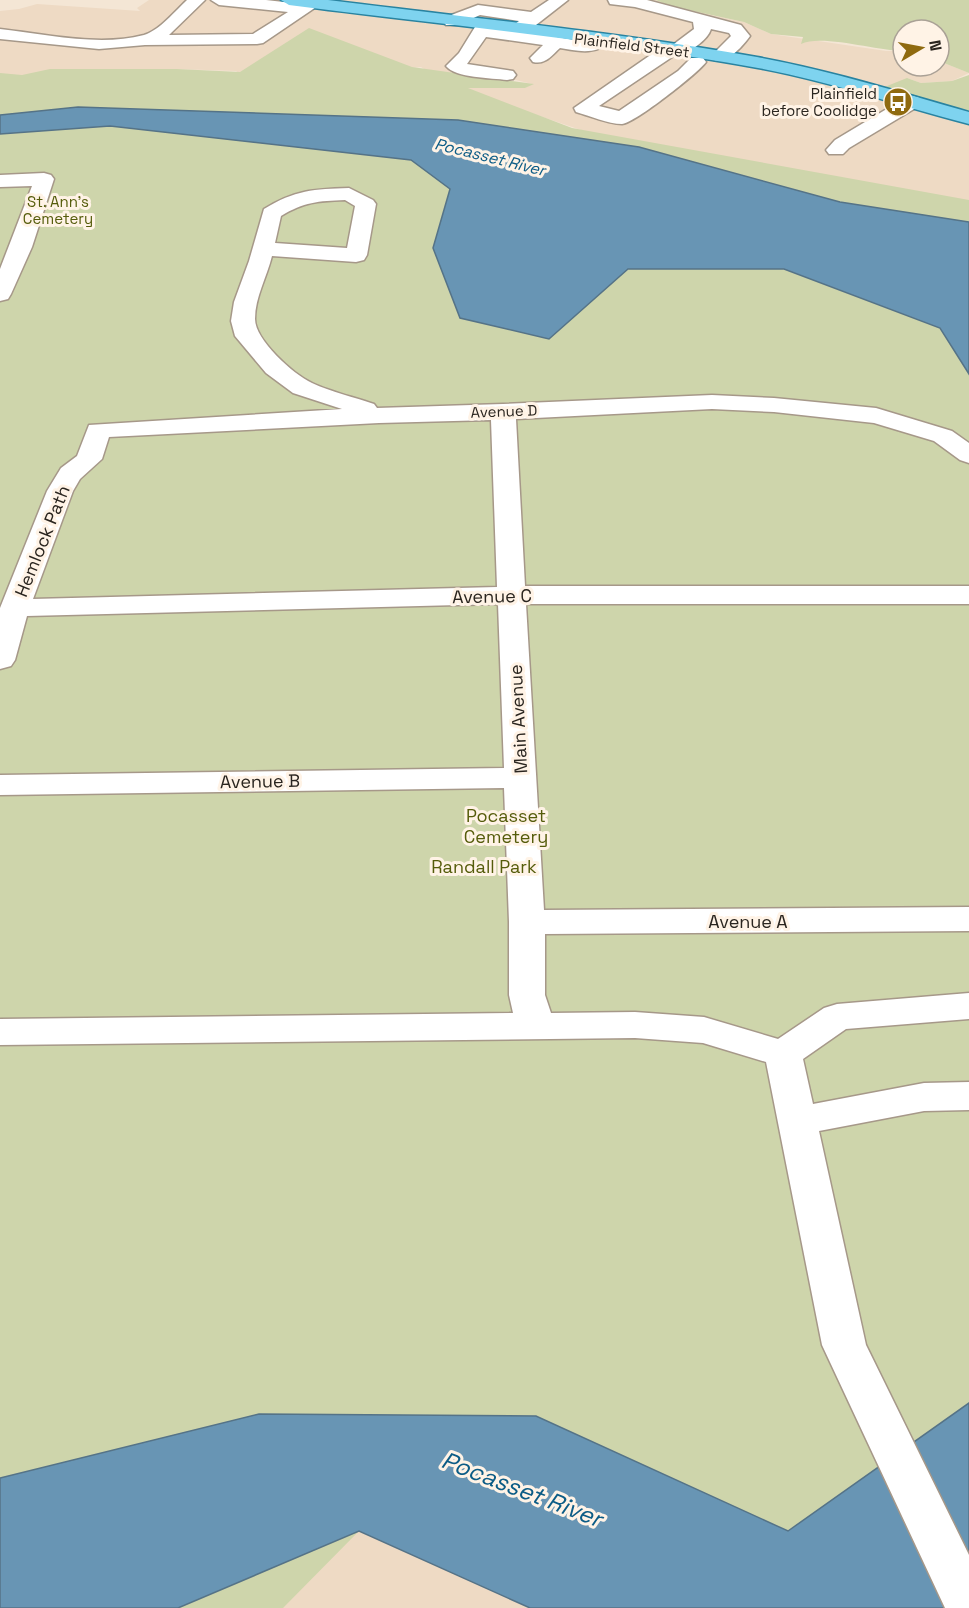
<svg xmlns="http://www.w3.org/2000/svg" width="969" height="1608" viewBox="0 0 969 1608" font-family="'Space Grotesk',sans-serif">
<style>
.built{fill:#eedac4}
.green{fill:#ced5ab}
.water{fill:#6895b4;stroke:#557387;stroke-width:1.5}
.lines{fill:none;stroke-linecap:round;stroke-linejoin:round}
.minor-casing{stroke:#a69889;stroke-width:3}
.major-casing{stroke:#2983a0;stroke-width:3}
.minor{fill:#fff;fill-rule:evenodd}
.major{fill:#7ed3ef;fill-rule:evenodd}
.labels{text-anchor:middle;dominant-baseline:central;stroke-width:6;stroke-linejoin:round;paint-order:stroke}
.far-street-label{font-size:15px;fill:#2a251f;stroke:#fff3e6}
.far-poi-label{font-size:15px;fill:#2a251f;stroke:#fff3e6;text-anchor:end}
.far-park-label{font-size:15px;fill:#555c0b;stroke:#fff3e6}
.far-water-label{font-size:16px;font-style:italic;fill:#0c5c86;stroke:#fff3e6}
.street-label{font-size:18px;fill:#2a251f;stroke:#fff3e6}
.park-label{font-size:18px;fill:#555c0b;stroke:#fff3e6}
.near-water-label{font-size:24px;font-style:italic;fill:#0c5c86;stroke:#fff3e6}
</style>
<rect width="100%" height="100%" fill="#f4e6d5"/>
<g class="built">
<path d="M149 0H656L670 6 744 22 771 34 886 51H903V66H939V61L969 73 952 81 921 83 907 78 969 118V223L625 145 454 87 525 88 532 84 512 79 496 80 427 71 421 67 251 81 236 71 177 69 101 70 0 78V11L19 9 37 4 140 11 137 8Z"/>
<path d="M388 1522 598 1608H135L169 1583Z"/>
</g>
<g class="green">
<path d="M656 0H969V73L939 61V30H903V51C877 51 822 34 801 44L803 37 771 34 744 22 670 6Z"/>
<path d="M309 28 412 67 534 84 525 88H468L572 128 969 200V1608L359 1531 283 1608H0V73L22 75 50 69H177L240 72Z"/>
<path d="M969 75V118L877 90 907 78 921 83 952 81Z"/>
</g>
<g class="water">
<path d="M78 107 458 120 639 147 840 202 969 222V374L940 328 784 269H628L549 339 460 318 433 248 450 189 411 160 110 126 0 134V115Z"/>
<path d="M969 1403V1608H530L359 1531 178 1608H0V1478L259 1414 536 1416 788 1531Z"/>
</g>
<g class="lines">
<g class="minor-casing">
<g id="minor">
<path d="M187 0H205L169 35 253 34 288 12 219 5 211 0H266L301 4 307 0H320L322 3 263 43 257 44 145 45 99 49 0 39V29C46 34 99 47 144 35 160 30 175 11 187 0Z"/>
<path d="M549 0H568L527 32 580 41C590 41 596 34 607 36L610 40C598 56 577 51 560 48 551 56 545 65 533 62L530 58 543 45 486 37 467 64 513 71 516 75 513 79 507 80C492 78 455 78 446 66L459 53 475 27 481 26 508 29 519 21 480 15 458 25H446L443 21 446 17 478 5 531 12Z"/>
<path d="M608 0H647L741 25 750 36C742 47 728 63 714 60L711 56 731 36 729 33 711 29C708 40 687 55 675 55L599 106 619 111 678 71 691 58H703L706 62C698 73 635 123 622 124 608 124 590 116 576 112L574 108 665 45 674 44 694 29 693 22 635 7 610 4Z"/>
<path d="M912 96 919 98 921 102 919 106 849 148 843 154H829L826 150 835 140 905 98Z"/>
<path d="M44 173 51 175 54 179 32 247 11 294 8 299 0 301V269L32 186 0 187V175Z"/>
<path d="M349 188 373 200 376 204 367 255 364 260 356 262 272 256C267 277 255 297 255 319 255 340 293 374 312 383 331 392 354 397 374 404L377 408 503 404 712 395 774 398 876 408 952 431 969 443V463L960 460 934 441 874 423 774 412 712 409 516 419 525 586H969V604H526L544 910 969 907V931L545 934V995L551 1013 635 1012 704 1017 778 1039 824 1008 837 1004 969 993V1019L846 1029 803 1059 813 1104 924 1083 969 1082V1110L924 1111 819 1131 866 1345 969 1555V1608H945L822 1345 766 1062 703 1043 635 1038 0 1045V1019L513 1013 509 995V922L504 788 0 795V775L504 768 498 604 27 616 15 660 11 666 0 669V608L47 491 61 468 77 456 89 425 342 409 293 393 266 373 235 336 231 321 234 302 249 261 264 209C295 190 314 189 349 188ZM345 200 355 206 347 248 275 243 281 216C304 202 318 201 345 200ZM491 420 497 587 33 599 73 491 80 479 102 459 109 437 379 423Z"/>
</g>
</g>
<g class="major-casing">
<path id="major" d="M281 0H328C471 18 616 32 757 57 829 70 899 92 969 112V124C898 106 830 81 758 68 603 40 445 25 289 5Z"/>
</g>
<use href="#minor" class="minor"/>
<use href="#major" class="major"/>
</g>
<defs>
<g id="bus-disc" transform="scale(1.5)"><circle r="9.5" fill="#8f6a0f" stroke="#fff3e6"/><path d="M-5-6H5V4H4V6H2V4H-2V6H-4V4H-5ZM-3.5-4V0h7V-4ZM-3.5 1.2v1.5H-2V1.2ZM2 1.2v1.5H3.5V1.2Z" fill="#fff"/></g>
</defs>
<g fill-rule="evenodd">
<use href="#bus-disc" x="898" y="102"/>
</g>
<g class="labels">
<g class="far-street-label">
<text transform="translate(632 45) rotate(7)">Plainfield Street</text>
<text transform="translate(504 411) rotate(-2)">Avenue D</text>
</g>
<g class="far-poi-label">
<text x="877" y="93">Plainfield<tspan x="877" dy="17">before Coolidge</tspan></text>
</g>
<g class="far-park-label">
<text x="58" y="201">St. Ann's<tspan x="58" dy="17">Cemetery</tspan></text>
</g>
<g class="far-water-label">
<text transform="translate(490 157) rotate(14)">Pocasset River</text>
</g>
<g class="street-label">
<text transform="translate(42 541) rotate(-68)">Hemlock Path</text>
<text transform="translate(492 596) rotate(-1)">Avenue C</text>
<text transform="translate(518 719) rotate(-93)">Main Avenue</text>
<text transform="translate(260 781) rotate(-1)">Avenue B</text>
<text x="748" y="921">Avenue A</text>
</g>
<g class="park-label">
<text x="506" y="815">Pocasset<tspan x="506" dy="21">Cemetery</tspan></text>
<text x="484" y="866">Randall Park</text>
</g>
<g class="near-water-label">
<text transform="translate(522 1489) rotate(21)">Pocasset River</text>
</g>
</g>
<g transform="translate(921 48) rotate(80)"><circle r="28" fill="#fff3e6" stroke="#aaa196" stroke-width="1.5"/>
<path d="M0-4.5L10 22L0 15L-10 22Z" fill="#8f6a0f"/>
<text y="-9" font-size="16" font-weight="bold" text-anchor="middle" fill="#2a251f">N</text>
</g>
</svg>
